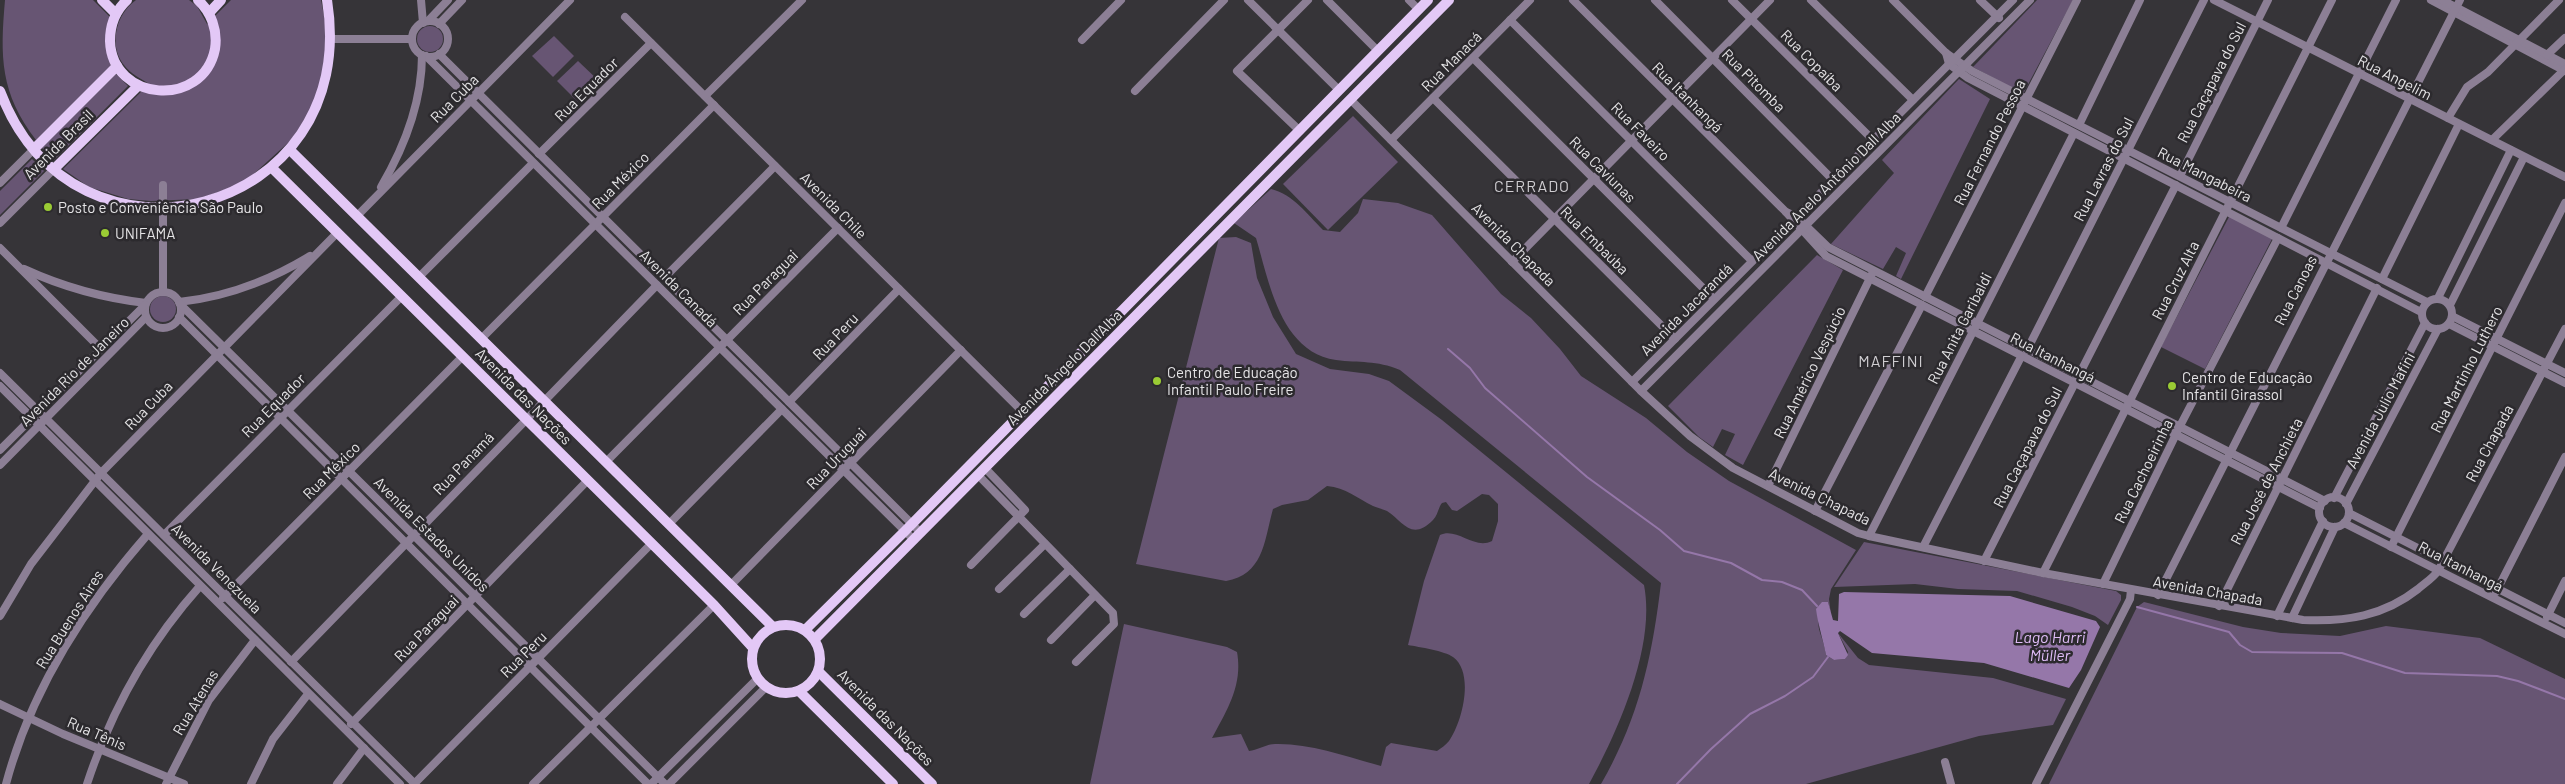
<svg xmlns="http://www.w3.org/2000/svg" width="2565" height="784" viewBox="0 0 2565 784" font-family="Barlow,sans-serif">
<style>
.green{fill:#675573}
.water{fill:#9577a9}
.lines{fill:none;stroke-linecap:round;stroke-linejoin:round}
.stream{stroke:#9577a9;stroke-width:2}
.minor{stroke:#8c7f95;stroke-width:8}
.major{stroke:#e3c8f6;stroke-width:10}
.poi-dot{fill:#9acb34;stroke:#2c2a2e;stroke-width:2}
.labels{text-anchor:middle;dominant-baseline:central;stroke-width:5;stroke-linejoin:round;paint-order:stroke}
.street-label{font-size:15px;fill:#e5e4e6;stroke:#2c2a2e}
.poi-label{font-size:15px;fill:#e5e4e6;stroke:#2c2a2e;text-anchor:start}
.neighbourhood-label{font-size:16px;letter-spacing:1px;fill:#cfcdd1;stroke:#2c2a2e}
.water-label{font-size:16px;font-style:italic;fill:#e0bdf8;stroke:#2c2a2e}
</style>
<rect width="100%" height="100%" fill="#363438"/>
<g class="green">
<path d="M5 0H93L111 18 107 51 111 65 36 140C0 93 0 57 5 0Z"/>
<path d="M136 0H189L197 6 207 24 231 0H321L327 31 326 63 313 107 291 140 244 183 198 199 151 201 128 199 89 187 63 169 149 84C140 78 131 74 124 65 108 45 116 14 136 0Z"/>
<path d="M2037 0H2073L2023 94 1973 67Z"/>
<circle cx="430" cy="39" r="13"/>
<path d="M554 36 574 56 553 77 532 56Z"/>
<path d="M578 61 599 81 578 102 557 81Z"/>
<path d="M116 74 128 86 54 160 42 148Z"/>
<path d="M1959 79 1990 99 1901 279 1896 276 1906 253 1896 247 1883 269 1831 244 1894 173 1882 160Z"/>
<path d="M1353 116 1398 162 1328 230 1283 184Z"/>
<path d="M32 159 44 171 0 215V191Z"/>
<path d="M1271 189C1294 195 1306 213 1323 230L1340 232 1358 213 1363 199 1398 203 1432 215 1501 294 1531 318 1560 349 1581 376 1646 418 1687 452 1729 481 1856 550 1831 589 1829 599 1831 615 1828 602C1810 627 1822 628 1826 655L1834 660 1845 659 1848 652 1838 633 1858 658 1869 665 1993 678 2066 699 2053 725 1979 736 1806 784H1601C1639 718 1652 658 1661 583L1400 370C1376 360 1360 363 1336 360 1280 352 1269 281 1256 238L1234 223Z"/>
<path d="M2230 215 2273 237 2205 369 2161 347Z"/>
<path d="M1236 237 1251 243 1257 278 1273 317 1296 354 1330 369 1369 374 1389 381 1442 420 1644 585C1656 646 1618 731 1589 784H1090L1124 624 1227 647 1237 652C1243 685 1227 710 1212 738L1241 734 1249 751C1258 750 1266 744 1275 744 1310 743 1348 757 1381 766L1386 747 1391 743 1437 751C1441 748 1446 745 1449 741 1462 723 1475 673 1453 657 1445 651 1419 647 1408 645L1424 581 1440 535C1457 527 1474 550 1492 541L1498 521V504L1489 495 1482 494 1457 511 1452 510 1446 502 1442 503C1438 508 1438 515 1433 520 1411 542 1403 521 1387 511 1383 509 1377 508 1373 506 1357 498 1346 488 1327 486L1308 500 1282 505 1273 509C1264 541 1264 574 1226 581L1136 564 1219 238Z"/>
<path d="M1817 255 1843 270 1743 465 1725 455 1735 434 1722 429 1713 447 1699 437 1668 406Z"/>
<circle cx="163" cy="309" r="13"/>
<path d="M1864 542 2116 591 2121 595V600L2108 625 2095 616 2072 607 2017 591 1958 589 1915 584 1834 587Z"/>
<path d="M2144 602 2243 627 2281 633 2340 636 2386 626 2480 638 2565 679V784H2049L2137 607Z"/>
</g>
<path class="water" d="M1844 592 2010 596 2096 621 2100 627 2081 670 2069 688 1984 663 1872 653 1840 631 1838 633 1848 655 1845 659 1834 660 1826 655C1823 639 1818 625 1816 609L1822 602H1828L1833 620 1838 621 1839 594Z"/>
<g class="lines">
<g class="stream">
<path d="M1448 349 1470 368 1485 388 1587 477 1660 530 1684 551 1731 563 1762 580 1782 582 1802 590 1817 606"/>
<path d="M2137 607 2229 632 2240 645 2252 652 2342 653 2405 673 2497 676 2518 681 2565 699"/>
<path d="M1677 784 1711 749 1750 714 1785 696 1813 677 1828 657"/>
</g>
<g class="minor">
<path d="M421 0 423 23"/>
<path d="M1248 0 1339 90"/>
<path d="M1327 0 1378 51"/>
<path d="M1409 0 1419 10"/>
<path d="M1573 0 1786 212 1826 256 2320 508"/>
<path d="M1655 0 1833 180"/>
<path d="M1732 0 1873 140"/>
<path d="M1811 0 1913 100"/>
<path d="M1893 0 1946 53 1972 71 2427 302"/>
<path d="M1980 0 1999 18"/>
<path d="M2214 0 2565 177"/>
<path d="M2431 0 2565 71"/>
<path d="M2442 0 2565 64"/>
<path d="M625 17 1023 412"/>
<path d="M1510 20 1752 261"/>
<path d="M428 21 448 0"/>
<circle cx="430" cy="39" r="18"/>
<path d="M439 24 462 0"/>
<path d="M331 39H412"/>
<path d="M1082 40 1121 0"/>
<path d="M1946 53 1949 64 1968 78 2421 312"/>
<path d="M439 54 921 533"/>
<path d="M2547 55 2565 38"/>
<path d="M426 56 914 540"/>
<path d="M1473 58 1714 299"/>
<path d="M1135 91 1224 0"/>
<path d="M705 96 802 0"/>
<path d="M1433 98 1675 339"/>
<path d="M1350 99 1641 391 1690 436 1733 468 1858 533 1869 536 2043 573 2303 620C2346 622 2384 616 2418 589 2425 583 2433 578 2438 571L2565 329"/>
<path d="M2448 118 2467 87 2488 72 2559 0"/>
<path d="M2079 125 2140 0"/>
<path d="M1300 131 1237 71 1308 0"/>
<path d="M1391 140 1530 0"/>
<path d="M2492 140 2564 70"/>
<path d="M539 154 651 43"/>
<path d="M2180 176 2268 0"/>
<path d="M0 183 34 149"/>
<path d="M163 185V292"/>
<path d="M381 187C405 146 422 103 422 55"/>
<path d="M1786 212 1797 217 1828 247 2325 501"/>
<path d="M357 216 570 0"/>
<path d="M0 223 54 169"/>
<path d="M2281 228 2396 0"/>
<path d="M0 248 100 348"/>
<path d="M1512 262 1770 0"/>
<path d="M24 269C63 287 103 298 146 303"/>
<path d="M419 277 533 163"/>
<path d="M664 278 775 166"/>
<path d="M2382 279 2459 124"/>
<circle cx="163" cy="310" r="18"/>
<path d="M1925 297 2077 0"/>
<path d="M2438 298 2511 150"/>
<circle cx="2437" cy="314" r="15"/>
<path d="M179 302C227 297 269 281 310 256"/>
<path d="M180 304 665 784"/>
<path d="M2450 305 2524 157"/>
<path d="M2452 316 2565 373"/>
<path d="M179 317 648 784"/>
<path d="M2449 324 2565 383"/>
<path d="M481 339 714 105"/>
<path d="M2027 350 2204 0"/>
<path d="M0 373 415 784"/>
<path d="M1632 382 2013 0"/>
<path d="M0 386 400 784"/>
<path d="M1641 391 2030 0"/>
<path d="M789 402 899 289"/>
<path d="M0 450 145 305"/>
<path d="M606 462 838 228"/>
<path d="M0 465 146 317"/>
<path d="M978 475 1113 613 1114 624 1076 662"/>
<path d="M1768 486 1872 274"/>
<circle cx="2334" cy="512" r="15"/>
<path d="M2334 498 2425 323"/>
<path d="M2346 504 2438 329"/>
<path d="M1815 511 1922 305"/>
<path d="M2349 513 2565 623"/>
<path d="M2344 523 2565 634"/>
<path d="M669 524 782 409"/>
<path d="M164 535 402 296"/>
<path d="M1869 536 2074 133"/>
<path d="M1923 547 2021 357"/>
<path d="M2391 547 2565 203"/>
<path d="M1984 561 2176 185"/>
<path d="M971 565 1025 510 985 468"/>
<path d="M2043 573 2332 0"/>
<path d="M2103 584 2180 426 2278 238"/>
<path d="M731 585 961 350"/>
<path d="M999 589 1045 544"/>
<path d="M2496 592 2565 457"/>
<path d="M2158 595 2460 0"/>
<path d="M223 598 463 356"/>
<path d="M2219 606 2377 288"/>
<path d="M1024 614 1070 569"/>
<path d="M0 616 31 564 101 473 338 232"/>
<path d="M2277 616 2323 521"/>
<path d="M2547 617 2565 581"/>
<path d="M2292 618 2335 527"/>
<path d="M1051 640 1095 595"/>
<path d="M291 662 657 285"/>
<path d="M0 704 63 734 184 784"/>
<path d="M351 724 588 480"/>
<path d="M1945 762 1951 784"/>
<path d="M6 784C31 690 85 606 148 534"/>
<path d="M87 784C111 711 149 643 200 586"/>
<path d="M166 784 209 700 255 640"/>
<path d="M251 784 273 739 308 694"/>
<path d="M337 784 364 748"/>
<path d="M414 784 652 543"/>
<path d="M533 784 714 605"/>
<path d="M651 784 758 678"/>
<path d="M669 784 766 687"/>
<path d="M2036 784 2130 599 2131 590"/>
</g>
<g class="major">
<path d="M102 0 116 14"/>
<path d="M127 0C115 11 110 25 110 41 112 102 203 109 215 49 218 30 211 12 198 0"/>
<path d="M209 13 221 0"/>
<path d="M0 91C74 290 362 217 327 0"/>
<path d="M34 149 117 66"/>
<path d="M290 150 773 627"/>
<path d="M272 168 714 605 753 648"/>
<path d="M54 169 138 86"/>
<circle cx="786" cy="659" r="34"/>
<path d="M805 630 905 531 1428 0"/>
<path d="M815 639 1449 0"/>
<path d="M819 672 932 784"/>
<path d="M799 691 893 784"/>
</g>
</g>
<g class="poi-dot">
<circle cx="48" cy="207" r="5"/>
<circle cx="105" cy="233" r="5"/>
<circle cx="1157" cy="381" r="5"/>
<circle cx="2172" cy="386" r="5"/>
</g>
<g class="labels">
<g class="street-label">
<text transform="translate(1812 60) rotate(45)">Rua Copaíba</text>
<text transform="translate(1451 61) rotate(-45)">Rua Manacá</text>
<text transform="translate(2395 77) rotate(27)">Rua Angelim</text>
<text transform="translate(1754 80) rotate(45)">Rua Pitomba</text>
<text transform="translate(2211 82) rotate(-63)">Rua Caçapava do Sul</text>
<text transform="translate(586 89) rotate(-45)">Rua Equador</text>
<text transform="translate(1688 97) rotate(45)">Rua Itanhangá</text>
<text transform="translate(454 98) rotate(-45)">Rua Cuba</text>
<text transform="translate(1641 131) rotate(45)">Rua Faveiro</text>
<text transform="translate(1989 142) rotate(-63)">Rua Fernando Pessoa</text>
<text transform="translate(58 144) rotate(-45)">Avenida Brasil</text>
<text transform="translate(1603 169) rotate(45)">Rua Caviunas</text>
<text transform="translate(2103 169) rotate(-63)">Rua Lavras do Sul</text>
<text transform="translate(2205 174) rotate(27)">Rua Mangabeira</text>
<text transform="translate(620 180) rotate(-45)">Rua México</text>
<text transform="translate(1826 186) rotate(-45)">Avenida Anelo Antônio Dall Alba</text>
<text transform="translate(834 205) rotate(45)">Avenida Chile</text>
<text transform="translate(1595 240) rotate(45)">Rua Embaúba</text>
<text transform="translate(1514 244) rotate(45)">Avenida Chapada</text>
<text transform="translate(2175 280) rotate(-63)">Rua Cruz Alta</text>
<text transform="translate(765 282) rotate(-45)">Rua Paraguai</text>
<text transform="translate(679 288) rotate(45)">Avenida Canadá</text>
<text transform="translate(2295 290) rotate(-63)">Rua Canoas</text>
<text transform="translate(1686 309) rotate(-45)">Avenida Jacarandá</text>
<text transform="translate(1959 328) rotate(-63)">Rua Anita Garibaldi</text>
<text transform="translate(835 336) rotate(-46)">Rua Peru</text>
<text transform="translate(2053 357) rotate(27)">Rua Itanhangá</text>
<text transform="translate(1064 367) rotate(-45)">Avenida Ângelo Dall'Alba</text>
<text transform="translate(2466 369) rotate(-63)">Rua Martinho Luthero</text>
<text transform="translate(74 371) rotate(-45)">Avenida Rio de Janeiro</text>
<text transform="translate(1809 372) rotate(-64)">Rua Américo Vespúcio</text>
<text transform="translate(524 396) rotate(45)">Avenida das Nações</text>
<text transform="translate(148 405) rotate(-46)">Rua Cuba</text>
<text transform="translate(273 405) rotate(-45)">Rua Equador</text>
<text transform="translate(2380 410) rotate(-62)">Avenida Julio Mafini</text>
<text transform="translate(2489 443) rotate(-62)">Rua Chapada</text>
<text transform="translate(2027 447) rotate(-63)">Rua Caçapava do Sul</text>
<text transform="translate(836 458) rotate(-46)">Rua Uruguai</text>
<text transform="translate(463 463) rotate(-46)">Rua Panamá</text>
<text transform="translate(331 470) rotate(-45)">Rua México</text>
<text transform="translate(2143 471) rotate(-64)">Rua Cachoeirinha</text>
<text transform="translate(2266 481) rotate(-63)">Rua José de Anchieta</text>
<text transform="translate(1820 496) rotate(26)">Avenida Chapada</text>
<text transform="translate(432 534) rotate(45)">Avenida Estados Unidos</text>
<text transform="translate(2461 566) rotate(27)">Rua Itanhangá</text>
<text transform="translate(217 568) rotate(45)">Avenida Venezuela</text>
<text transform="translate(2208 590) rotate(10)">Avenida Chapada</text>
<text transform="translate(69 619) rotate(-58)">Rua Buenos Aires</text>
<text transform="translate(426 628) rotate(-46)">Rua Paraguai</text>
<text transform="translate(523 654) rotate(-45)">Rua Peru</text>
<text transform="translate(195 702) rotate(-59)">Rua Atenas</text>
<text transform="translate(886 717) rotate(45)">Avenida das Nações</text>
<text transform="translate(97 733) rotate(23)">Rua Tênis</text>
</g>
<g class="poi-label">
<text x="58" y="207">Posto e Conveniência São Paulo</text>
<text x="115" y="233">UNIFAMA</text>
<text x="1167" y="372">Centro de Educação<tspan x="1167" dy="17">Infantil Paulo Freire</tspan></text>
<text x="2182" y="377">Centro de Educação<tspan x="2182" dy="17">Infantil Girassol</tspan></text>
</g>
<g class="neighbourhood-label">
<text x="1532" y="185">CERRADO</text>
<text x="1891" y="360">MAFFINI</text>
</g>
<g class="water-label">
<text x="2050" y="636">Lago Harri<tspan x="2050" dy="18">Müller</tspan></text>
</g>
</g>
</svg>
